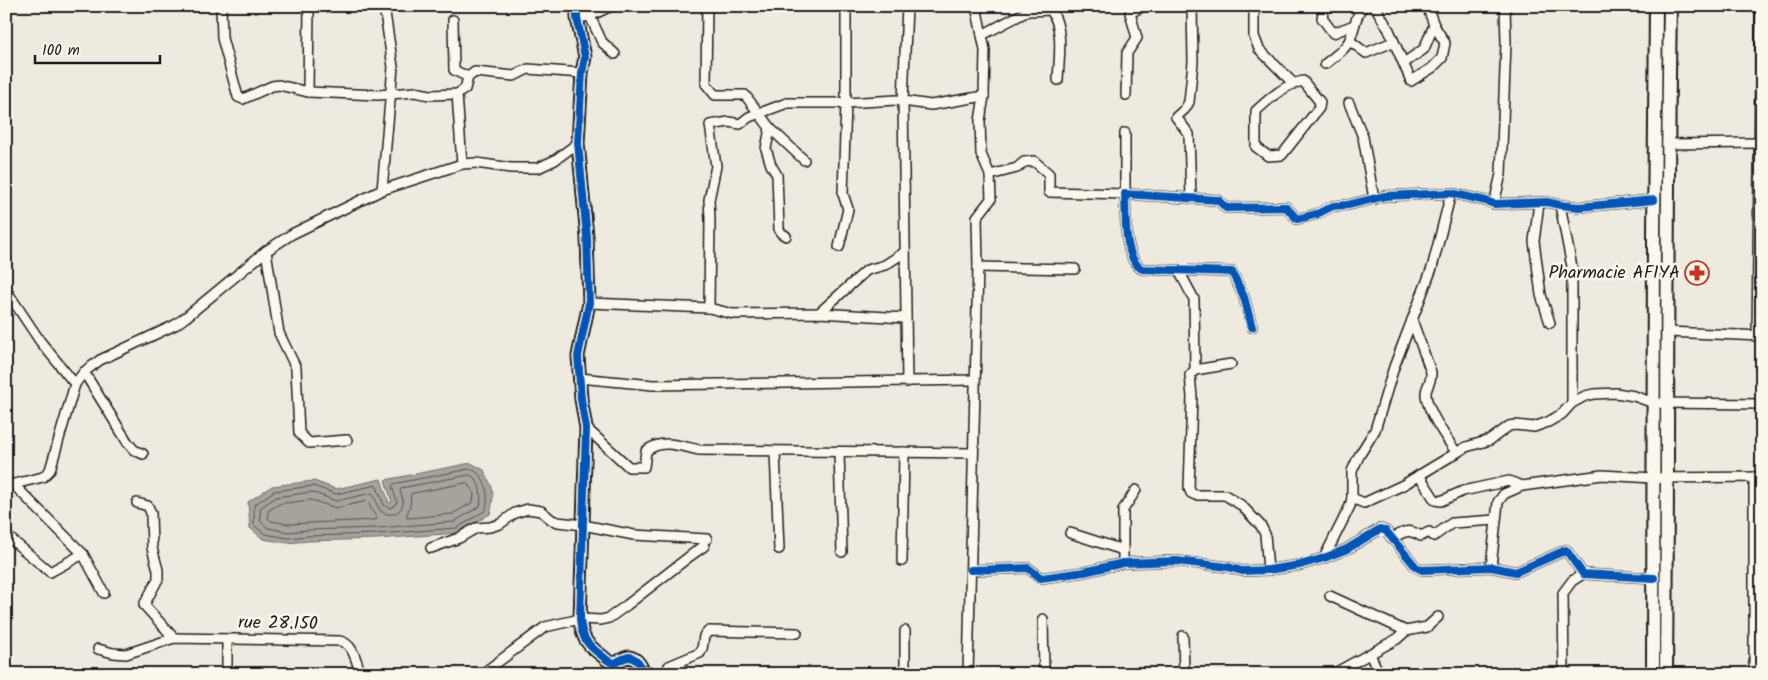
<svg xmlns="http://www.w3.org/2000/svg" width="1768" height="680" viewBox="0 0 1768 680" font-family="Kalam,sans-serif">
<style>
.water{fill:#a6a39d;stroke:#6f6d69}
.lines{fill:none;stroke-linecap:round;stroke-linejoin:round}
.shore{stroke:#535250;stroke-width:1}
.minor-casing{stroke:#1c1c1c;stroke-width:12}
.tertiary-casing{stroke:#1c1c1c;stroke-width:15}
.secondary-casing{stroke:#1c1c1c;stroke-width:16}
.minor{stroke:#fbf7ec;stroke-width:9}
.tertiary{stroke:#fbf7ec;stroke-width:11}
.secondary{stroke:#fbf7ec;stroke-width:12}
.cycleway-casing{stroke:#fbf7ec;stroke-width:11}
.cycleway{stroke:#0057b8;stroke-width:8}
.labels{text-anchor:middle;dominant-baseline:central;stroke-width:5;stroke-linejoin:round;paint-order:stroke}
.poi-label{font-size:18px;fill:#1c1c1c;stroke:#fbf7ec;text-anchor:end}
.street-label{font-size:18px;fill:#1c1c1c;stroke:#fbf7ec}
</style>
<rect width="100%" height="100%" fill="#eeeadf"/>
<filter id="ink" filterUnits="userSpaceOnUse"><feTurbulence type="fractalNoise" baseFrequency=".02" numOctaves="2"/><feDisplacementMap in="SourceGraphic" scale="10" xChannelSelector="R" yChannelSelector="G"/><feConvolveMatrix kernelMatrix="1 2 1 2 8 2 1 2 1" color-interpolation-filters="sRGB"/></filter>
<g filter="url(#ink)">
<g class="water">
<path d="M471 463 484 470C486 476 489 480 491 485 495 493 492 506 490 514L458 533 377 539 308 541 288 543 263 539 250 528 248 502 272 486 314 481 336 489 381 479 389 503 392 502 385 480Z"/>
<path d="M626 663 641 672V674H605L600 670 603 665 619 667Z"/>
</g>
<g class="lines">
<g class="shore">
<path d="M470 469C487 474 489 495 486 510L457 528 377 534 308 536 288 538 265 534 254 525V505L274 491 313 486 336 494 376 485 384 505 390 508 394 506 397 502 392 486 394 484Z"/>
<path d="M470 475C481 480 482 496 480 506L454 522 377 528 308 530 289 532 268 528 261 522 260 508 276 497 312 492 336 501 372 493C376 498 376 506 381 511 389 518 402 513 403 503 403 498 401 494 400 491L402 488Z"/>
<path d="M467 483 474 493 473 502 452 514 408 518 406 517 410 506 411 494Z"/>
<path d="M311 500 336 508 367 501 377 519 374 520 289 524 271 521 268 518V511L279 504Z"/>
</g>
<g class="minor-casing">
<g id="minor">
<path d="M221 6 222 38 238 97 243 99 272 86 279 85 308 92 378 95 415 92 430 95 457 94 465 89 468 77 475 72 514 76 528 69 582 73"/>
<path d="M707 6 706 84 715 95H745L770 128 766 149 771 165 777 175 779 229 781 233 786 236"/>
<path d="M907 6 903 100 907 382"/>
<path d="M1254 6V36L1259 49 1293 83"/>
<path d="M1324 6 1322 18 1333 33 1354 25"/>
<path d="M1372 6 1376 8 1389 30 1411 81 1432 68 1442 58 1445 43 1434 25 1427 6"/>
<path d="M590 16 602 42 615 54"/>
<path d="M577 18 590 16 611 6"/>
<path d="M453 20 454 70 468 77"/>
<path d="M982 35 1028 11 1051 10C1064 29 1059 58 1058 80"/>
<path d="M1350 41 1366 53 1393 42"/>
<path d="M1404 63 1424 49 1434 25"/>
<path d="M1325 64C1333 58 1347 48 1350 39 1355 28 1355 16 1363 6"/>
<path d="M1303 81 1320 102 1319 108 1282 155 1268 156 1256 147V111C1270 98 1284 85 1303 81Z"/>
<path d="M308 92 309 6"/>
<path d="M457 94 462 164"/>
<path d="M1126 95 1127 53 1137 38 1130 13 1144 6"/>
<path d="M1349 103 1363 137 1374 199"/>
<path d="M770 128 804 160"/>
<path d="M1667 144 1760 143"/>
<path d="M990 175 1017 168 1024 162 1034 161 1049 174V192L1125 194V133"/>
<path d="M382 190 393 67 384 6"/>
<path d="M1191 198 1189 134 1176 117 1185 109 1189 102 1193 62 1192 6"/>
<path d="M1539 203 1534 241 1541 295 1550 323"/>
<path d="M1494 204 1501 174 1506 43 1505 6"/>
<path d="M1560 205 1572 267V403"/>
<path d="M839 247 848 209 843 194 846 103V6"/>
<path d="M266 251 279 333 296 368 299 433 309 443 347 440"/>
<path d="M978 267 1075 269"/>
<path d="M1179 271 1194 299 1195 370"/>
<path d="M6 290 40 341 75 384"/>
<path d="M589 303 709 308 733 314 819 313 905 318"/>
<path d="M709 308 710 219 709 200 716 166 710 125 729 122 740 124 749 117 787 103H846L896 100 931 105 984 96"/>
<path d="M819 313 867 270 885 265 905 252"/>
<path d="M1412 320 1431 372C1432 383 1425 387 1426 395 1427 411 1447 439 1456 452"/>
<path d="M1252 327 1244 297 1232 272 1142 269C1123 259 1126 213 1125 194L1218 200 1226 208 1286 207 1297 219 1317 214 1333 206 1348 205 1385 196 1451 193 1486 201 1494 204 1547 202 1560 205 1579 207 1654 200"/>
<path d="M1667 332 1762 336"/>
<path d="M1757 336 1761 6"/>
<path d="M1231 364 1195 370 1190 375 1192 397 1189 488 1191 493 1195 495H1225L1241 505 1261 526 1265 534 1268 570"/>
<path d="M84 372 128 443 134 450 143 454"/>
<path d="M579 378 653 385 974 380"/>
<path d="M586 428 629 467H644L646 451C662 438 680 446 699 450L973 453"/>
<path d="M775 452 779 549"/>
<path d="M839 452 842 552"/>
<path d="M1419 475 1435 500 1441 501 1463 491 1509 481 1522 486 1602 475 1653 478 1762 477"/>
<path d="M1754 477V674"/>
<path d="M13 484 83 554 104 593"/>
<path d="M6 486 43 477 50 470 75 384 84 372 100 360 175 325 186 317 266 251 292 234 382 190 462 164 476 163 511 168H538L555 160 578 143"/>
<path d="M1352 498 1364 503 1403 485 1466 447 1490 440 1509 426 1515 425 1534 427 1548 422 1562 414 1572 403 1585 396 1594 394 1616 393 1634 396 1654 403 1762 404"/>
<path d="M137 503 148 506 151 513 152 548 158 570V579L144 605 174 638"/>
<path d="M1070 533 1123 550"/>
<path d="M6 535 50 572 83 554"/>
<path d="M1392 538C1405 532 1407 528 1421 536L1429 532 1434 536 1452 523 1496 520"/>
<path d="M431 548 459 538 476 528 490 527 500 524 515 513 528 509 541 511 552 520 558 522 583 525 634 535 707 539"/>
<path d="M1324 558 1350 506 1352 498V471L1359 456 1375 430 1394 367 1432 268 1451 193"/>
<path d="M902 561 904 452"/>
<path d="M1123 563V510L1136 490"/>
<path d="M1491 567 1498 502 1504 494 1522 486"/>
<path d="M971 570 1028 568 1041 578 1084 572 1123 563 1176 561 1228 567 1242 571 1268 570 1300 565 1324 558 1347 549 1380 529 1386 531 1416 567 1422 570 1491 567 1516 572 1566 550 1583 574 1654 578"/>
<path d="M1330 596 1406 631"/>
<path d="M1043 619 1044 674"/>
<path d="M1183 636 1184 674"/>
<path d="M98 649 113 653 126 654 174 638 340 641C354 644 356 662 361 674"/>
<path d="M1370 654 1379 674"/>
<path d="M679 662 683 674"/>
<path d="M227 674V639"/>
<path d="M482 674 545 627 580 619 601 620 609 618 627 605 690 556 704 546"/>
<path d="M668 674 667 670 669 666 700 653 702 649 704 636 709 631 797 633"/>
<path d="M905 674V631"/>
<path d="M968 674 978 267 977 217 991 199 990 175 981 154 980 121 984 96 985 50 976 6"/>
<path d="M1333 674 1397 639 1406 631 1427 627 1438 617"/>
<path d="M1564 674 1563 593 1572 581 1583 574"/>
</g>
</g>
<g class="tertiary-casing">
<path id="tertiary" d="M577 6V18L585 57 582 73 578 143 587 237 589 303 578 356 581 399 586 428 580 619C582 638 586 644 601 655 605 658 609 663 614 663 619 662 624 657 629 657 637 658 643 667 643 674"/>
</g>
<g class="secondary-casing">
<g id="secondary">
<path d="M1653 674 1654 236 1656 6"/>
<path d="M1666 674C1668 451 1666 229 1670 6"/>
</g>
</g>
<use href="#minor" class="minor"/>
<use href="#tertiary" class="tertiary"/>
<use href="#secondary" class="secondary"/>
<g class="cycleway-casing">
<g id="cycleway">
<path d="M577 6V18L585 57 582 73 578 143 587 237 589 303 578 356 581 399 586 428 580 619C582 638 586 644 601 655 605 658 609 663 614 663 619 662 624 657 629 657 637 658 643 667 643 674"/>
<path d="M1252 327 1244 297 1232 272 1142 269C1123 259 1126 213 1125 194L1218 200 1226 208 1286 207 1297 219 1317 214 1333 206 1348 205 1385 196 1451 193 1486 201 1494 204 1547 202 1560 205 1579 207 1654 200"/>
<path d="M971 570 1028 568 1041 578 1084 572 1123 563 1176 561 1228 567 1242 571 1268 570 1300 565 1324 558 1347 549 1380 529 1386 531 1416 567 1422 570 1491 567 1516 572 1566 550 1583 574 1654 578"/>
</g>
</g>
<use href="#cycleway" class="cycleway"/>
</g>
</g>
<defs>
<g id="pharmacy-ring" transform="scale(1.25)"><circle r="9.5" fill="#fbf7ec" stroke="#c8321e" stroke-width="1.5"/><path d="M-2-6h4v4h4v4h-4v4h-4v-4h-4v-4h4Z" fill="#c8321e"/></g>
</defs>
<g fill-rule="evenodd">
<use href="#pharmacy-ring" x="1697" y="273"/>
</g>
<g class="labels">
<g class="poi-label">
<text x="1680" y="273">Pharmacie AFIYA</text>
</g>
<g class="street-label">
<text transform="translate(278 624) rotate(1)">rue 28.150</text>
</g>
</g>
<rect width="1768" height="680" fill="none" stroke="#fbf7ec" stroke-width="25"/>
<rect x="12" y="12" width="1743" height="655" fill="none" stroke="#1c1c1c" stroke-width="2" filter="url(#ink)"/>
<path d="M35 55v8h125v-8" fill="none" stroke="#1c1c1c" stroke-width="2.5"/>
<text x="42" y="55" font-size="15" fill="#1c1c1c" stroke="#fbf7ec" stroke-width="4" paint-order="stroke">100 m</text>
</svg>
